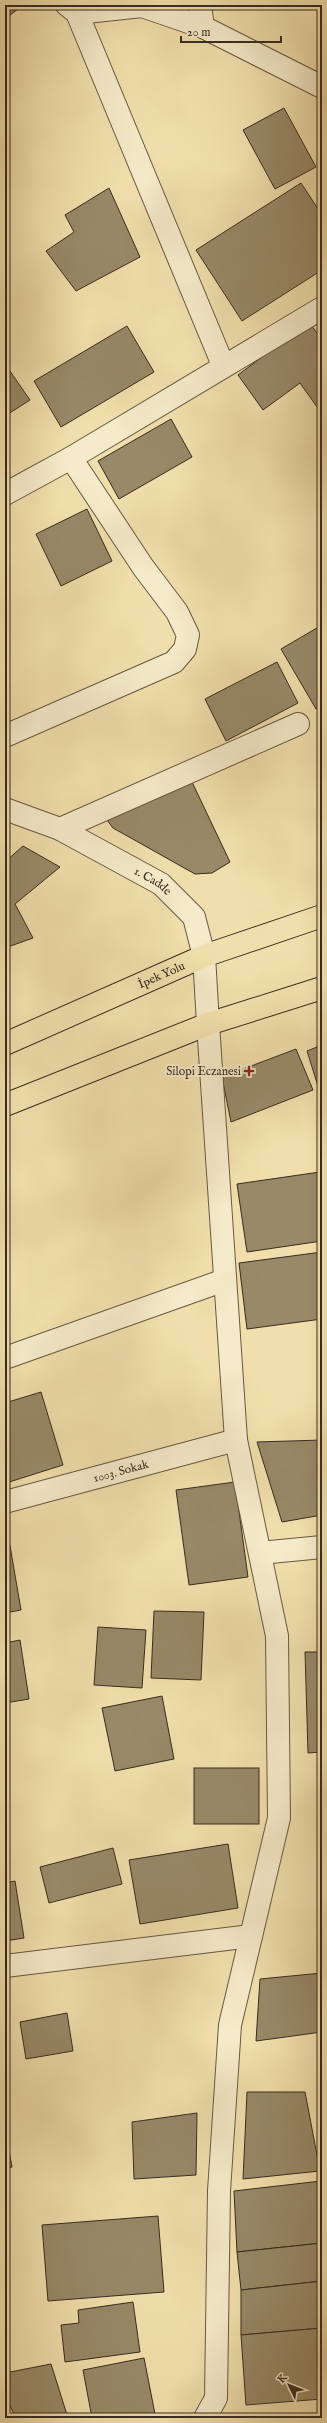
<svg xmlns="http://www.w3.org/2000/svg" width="327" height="2423" viewBox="0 0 327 2423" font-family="'IM FELL English',serif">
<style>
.building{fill:#988968;stroke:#392b1f}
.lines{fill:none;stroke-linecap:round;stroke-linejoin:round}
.minor-casing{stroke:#675842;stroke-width:24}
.tertiary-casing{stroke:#675842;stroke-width:24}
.trunk-casing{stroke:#392b1f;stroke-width:24}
.minor{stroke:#f5eac9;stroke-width:22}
.tertiary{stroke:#f5eac9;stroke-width:22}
.trunk{stroke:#f0dfac;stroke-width:22}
.poi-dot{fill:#8f2418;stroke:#f5eac9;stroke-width:1.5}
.labels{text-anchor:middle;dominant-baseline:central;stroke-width:4;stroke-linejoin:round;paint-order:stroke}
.street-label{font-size:12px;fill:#392b1f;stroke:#f5eac9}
.poi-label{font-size:12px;fill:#392b1f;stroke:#f5eac9;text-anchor:end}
</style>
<rect width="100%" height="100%" fill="#f0dfac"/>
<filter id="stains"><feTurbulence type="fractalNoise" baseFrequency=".005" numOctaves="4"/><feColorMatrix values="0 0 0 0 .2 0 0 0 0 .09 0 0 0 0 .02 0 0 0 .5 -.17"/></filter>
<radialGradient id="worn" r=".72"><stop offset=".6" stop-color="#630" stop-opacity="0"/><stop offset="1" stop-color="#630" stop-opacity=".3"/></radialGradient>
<g class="building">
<path d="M5 5H15L18 9 5 19Z"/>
<path d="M284 108 316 167 275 189 243 130Z"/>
<path d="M301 183 322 215V270L242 321 196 250Z"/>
<path d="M109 188 140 257 76 291 46 251 74 232 65 215Z"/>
<path d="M309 322 322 340V414L300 383 263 410 238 375Z"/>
<path d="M127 326 154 372 61 427 34 381Z"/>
<path d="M5 364 30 400 5 416Z"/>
<path d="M171 419 192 457 119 499 98 461Z"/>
<path d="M87 509 112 561 61 586 36 534Z"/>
<path d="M322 625V706L316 709 281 649Z"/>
<path d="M277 662 298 703 226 741 205 699Z"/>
<path d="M192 782 230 862 212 873 195 874 113 828 107 820Z"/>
<path d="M23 846 60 867 15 904 33 938 5 948V862Z"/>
<path d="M322 1045V1099L307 1051Z"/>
<path d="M296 1049 313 1090 231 1122 222 1077Z"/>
<path d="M320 1172 322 1241 247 1252 237 1184Z"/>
<path d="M322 1252V1319L247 1329 239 1263Z"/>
<path d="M41 1392 63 1465 6 1483 5 1403Z"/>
<path d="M322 1440V1515L282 1522 257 1442Z"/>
<path d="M235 1482 248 1577 189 1585 176 1490Z"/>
<path d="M9 1540 21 1610 5 1613V1541Z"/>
<path d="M154 1611 204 1612 201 1680 151 1678Z"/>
<path d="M98 1627 146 1630 142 1688 94 1685Z"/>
<path d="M20 1640 29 1699 5 1703V1643Z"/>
<path d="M305 1652H322V1752L308 1753Z"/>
<path d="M162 1696 174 1759 115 1771 102 1708Z"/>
<rect x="194" y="1768" width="65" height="56"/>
<path d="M228 1844 238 1908 140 1924 129 1860Z"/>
<path d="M113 1848 122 1884 49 1903 40 1867Z"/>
<path d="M15 1881 24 1938 5 1941V1883Z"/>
<path d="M322 1973V2032L256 2041 260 1979Z"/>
<path d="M67 2013 73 2051 26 2059 20 2022Z"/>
<path d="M247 2092H305L320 2171 243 2179Z"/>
<path d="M197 2113 196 2175 134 2179 132 2122Z"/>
<path d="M5 2130 12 2167 5 2169Z"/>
<path d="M321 2181 322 2243 237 2252 234 2191Z"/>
<path d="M158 2216 164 2292 48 2301 42 2225Z"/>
<path d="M322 2243V2281L241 2290 237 2252Z"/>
<path d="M322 2281V2328L241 2335V2290Z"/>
<path d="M133 2302 140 2352 65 2362 61 2325 79 2323 78 2310Z"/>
<path d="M322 2328V2399L246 2405 241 2335Z"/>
<path d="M144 2358 155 2414 132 2418H92L83 2370Z"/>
<path d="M51 2364 68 2418H16L5 2396V2373Z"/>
</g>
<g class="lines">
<g class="minor-casing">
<g id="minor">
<path d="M67 5 77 13 223 365"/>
<path d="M200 5 203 27"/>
<path d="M77 13 142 6 203 27 322 87"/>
<path d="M5 494 71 458 322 308"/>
<path d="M5 736 174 662 185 649 188 635 177 612 143 567 71 458"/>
<path d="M60 829 298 724"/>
<path d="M5 1358 225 1280"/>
<path id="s1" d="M5 1502 236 1440"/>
<path d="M260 1553 322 1547"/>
<path d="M5 1966 251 1936"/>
<path d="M205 2418 216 2398 219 2191 230 2025 279 1818 277 1636 236 1440 208 1024"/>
</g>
</g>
<g class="tertiary-casing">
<g id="tertiary">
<path id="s2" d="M5 809 60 829 161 884 194 917 204 956 208 1024"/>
</g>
</g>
<g class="trunk-casing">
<g id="trunk">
<path id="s3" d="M5 1044 204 956 322 916"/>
<path d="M5 1105 208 1024 322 988"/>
</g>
</g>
<use href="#minor" class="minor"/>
<use href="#tertiary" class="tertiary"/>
<use href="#trunk" class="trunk"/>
</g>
<path class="poi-dot" d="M247 1065h4v4h4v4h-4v4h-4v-4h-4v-4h4z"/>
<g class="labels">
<g class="street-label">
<text stroke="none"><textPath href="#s2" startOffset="165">1. Cadde</textPath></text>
<text stroke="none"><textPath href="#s3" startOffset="171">İpek Yolu</textPath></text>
<text stroke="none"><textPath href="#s1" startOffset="120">1003. Sokak</textPath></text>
</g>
<g class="poi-label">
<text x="241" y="1071">Silopi Eczanesi</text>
</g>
</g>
<rect width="327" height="2423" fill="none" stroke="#f0dfac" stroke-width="20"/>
<rect x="6" y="6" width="315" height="2411" fill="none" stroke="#392b1f" stroke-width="2"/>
<rect x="10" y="10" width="307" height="2403" fill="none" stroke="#392b1f"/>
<g transform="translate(289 2385) rotate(313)" stroke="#f5eac9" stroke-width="3" paint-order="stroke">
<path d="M0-3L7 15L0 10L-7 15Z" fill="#392b1f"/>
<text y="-6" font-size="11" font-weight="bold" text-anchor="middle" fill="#392b1f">K</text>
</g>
<path d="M181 36v6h100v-6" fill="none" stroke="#392b1f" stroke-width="2"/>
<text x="187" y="36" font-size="12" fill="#392b1f" stroke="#f5eac9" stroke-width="3" paint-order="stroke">20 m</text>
<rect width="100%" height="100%" filter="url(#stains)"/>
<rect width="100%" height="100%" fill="url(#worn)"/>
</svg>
